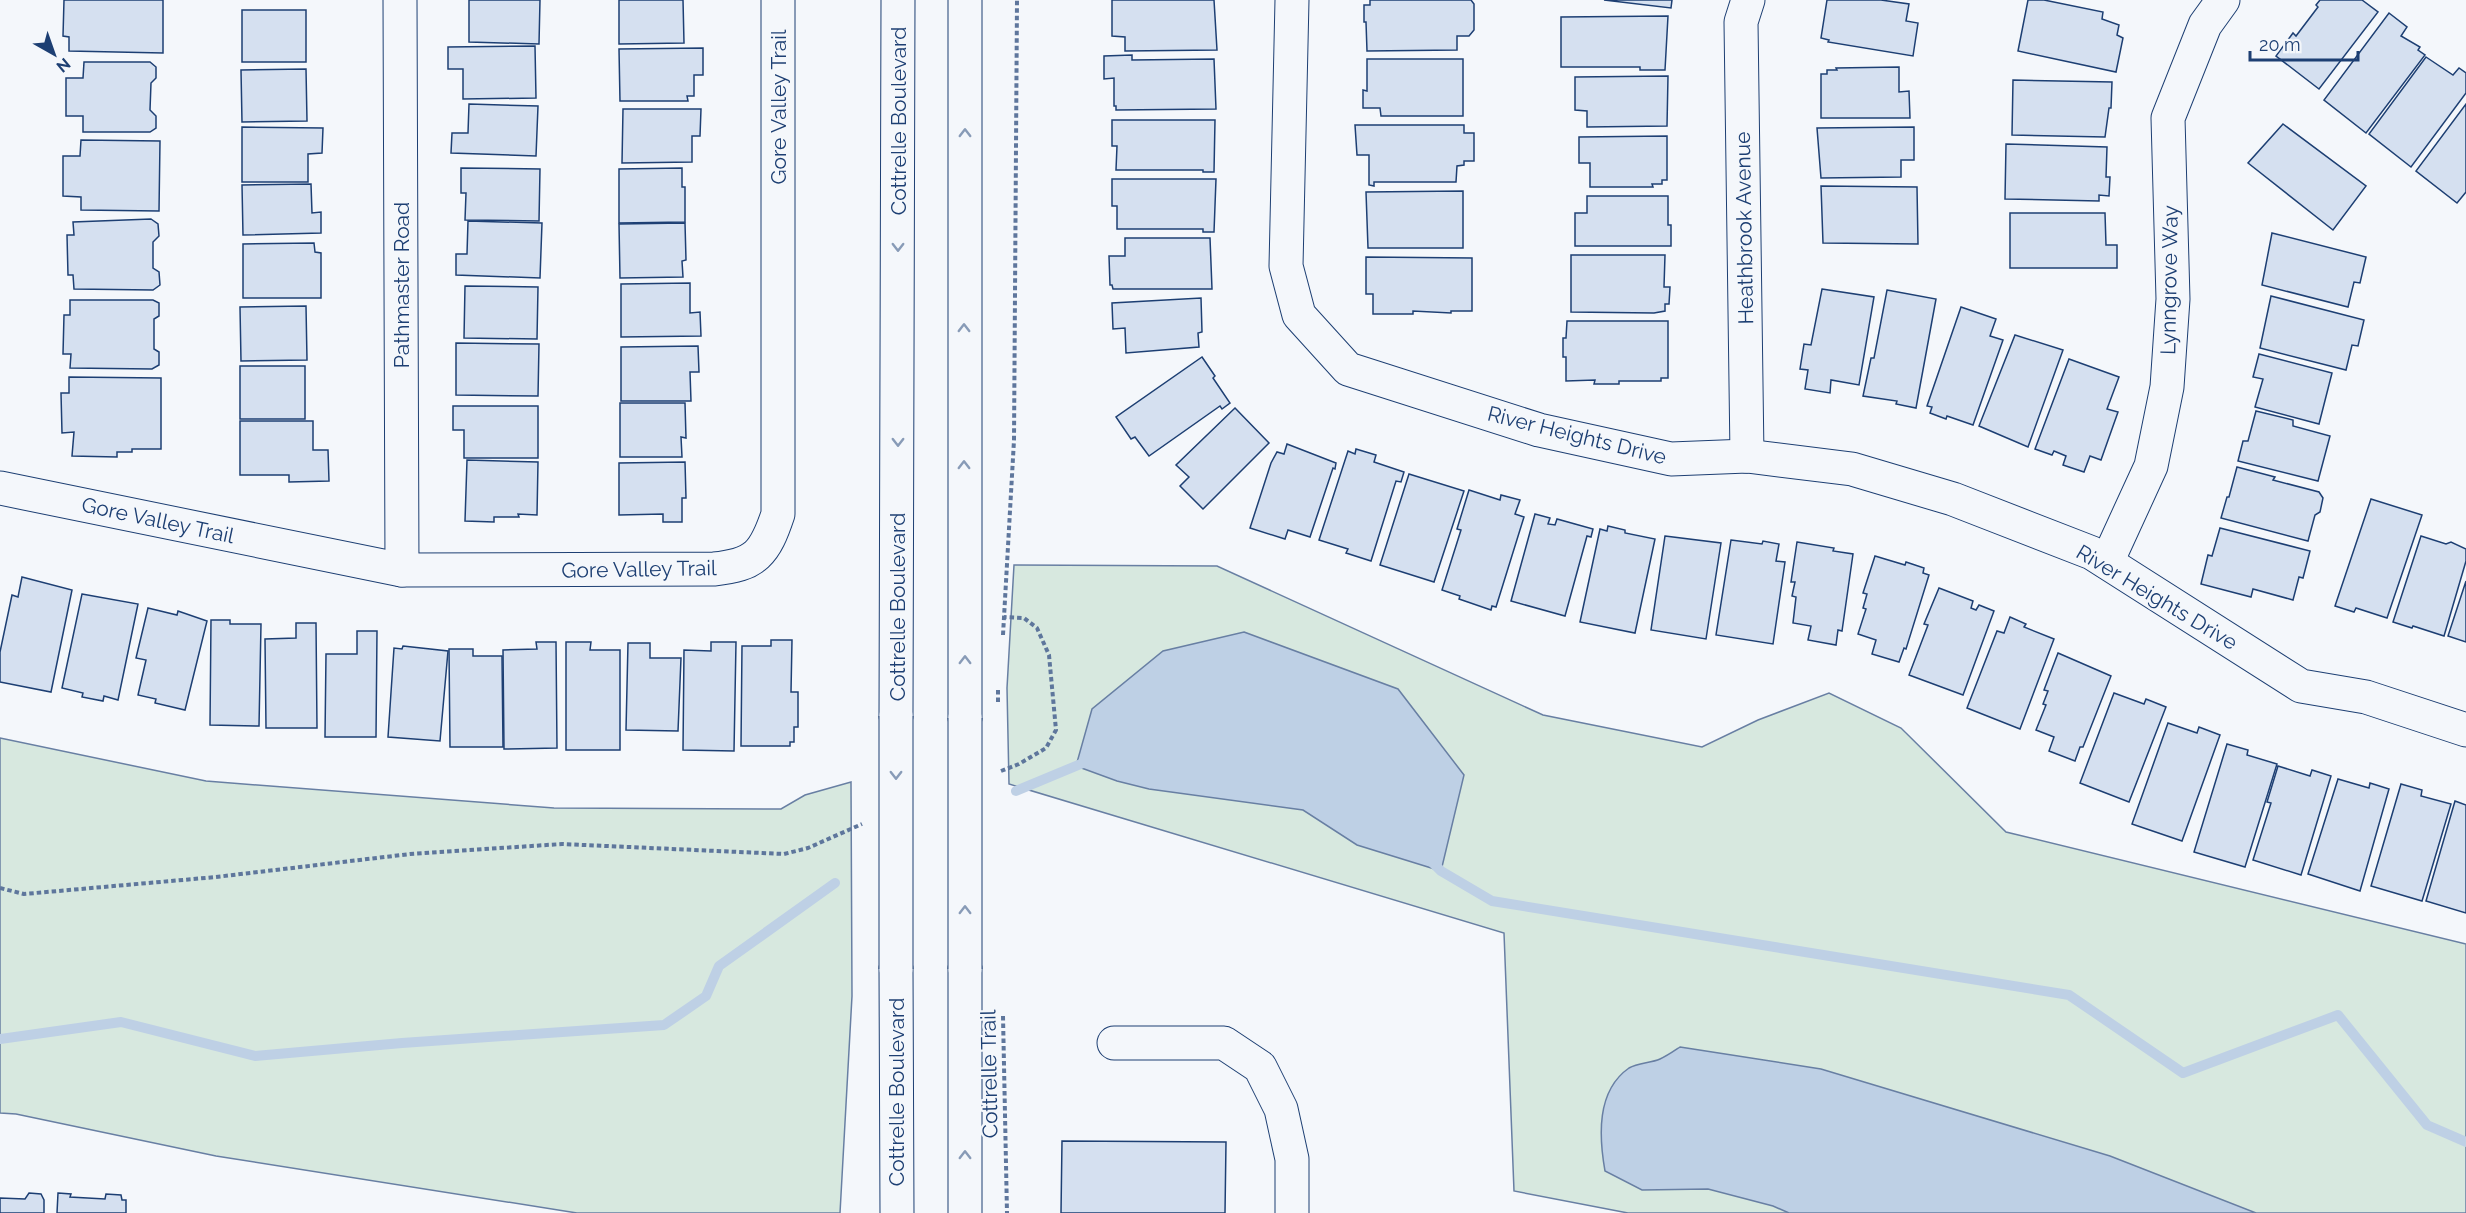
<svg xmlns="http://www.w3.org/2000/svg" width="2466" height="1213" viewBox="0 0 2466 1213" font-family="Raleway,sans-serif">
<style>
.green{fill:#d7e8df;stroke:#687fa3;stroke-width:1.5}
.water{fill:#bed0e5;stroke:#687fa3;stroke-width:1.5}
.lines{fill:none;stroke-linecap:round;stroke-linejoin:round}
.stream{stroke:#bed0e5;stroke-width:10}
.building{fill:#d5e0f0;stroke:#1d3f73;stroke-width:1.5}
.minor-casing{stroke:#1d3f73;stroke-width:35}
.major-casing{stroke:#1d3f73;stroke-width:35}
.path{stroke:#5e769c;stroke-width:4;stroke-dasharray:4.5 3;stroke-linecap:butt}
.minor{stroke:#f4f7fb;stroke-width:33}
.major{stroke:#f4f7fb;stroke-width:33}
.major-bridge-casing{stroke:#1d3f73;stroke-width:35;stroke-linecap:butt}
.path-bridge{stroke:#5e769c;stroke-width:4;stroke-dasharray:4.5 3;stroke-linecap:butt}
.major-bridge{stroke:#f4f7fb;stroke-width:33}
.oneway{stroke:#889bb7}
.labels{text-anchor:middle;dominant-baseline:central;stroke-width:4.5;stroke-linejoin:round;paint-order:stroke}
.street-label{font-size:21px;fill:#1d3f73;stroke:#f4f7fb}
</style>
<rect width="100%" height="100%" fill="#f4f7fb"/>
<g class="green">
<path d="M1014 565 1217 566 1543 715 1702 747 1758 720 1829 693 1901 728 2006 832 2466 944V1213H1628L1514 1191 1504 933 1009 784 1007 688Z"/>
<path d="M0 738 206 781 554 808 781 809 805 795 851 782 852 996 840 1213H577L216 1156 16 1114 0 1113Z"/>
</g>
<g class="water">
<path d="M1244 632 1398 689 1464 775 1441 871 1357 845 1303 810 1149 789 1117 781 1076 766 1092 709 1163 651Z"/>
<path d="M1680 1047 1821 1069 2110 1156 2256 1213H1789L1773 1206 1708 1189 1642 1190 1605 1171C1599 1137 1596 1091 1629 1068 1638 1063 1651 1063 1660 1059 1667 1056 1674 1051 1680 1047Z"/>
</g>
<g class="lines">
<g class="stream">
<path d="M1016 791 1088 761"/>
<path d="M1431 861 1441 871 1492 901 2069 995 2183 1073 2338 1015 2427 1125 2466 1142"/>
<path d="M0 1039 121 1022 255 1056 402 1043 664 1025 706 996 719 966 835 883"/>
</g>
</g>
<g class="building">
<path d="M64 0H163V53L69 51V37L63 36Z"/>
<path d="M469 0H540L539 44 469 42Z"/>
<path d="M619 0H683L684 43 619 44Z"/>
<path d="M1112 0H1214L1217 50 1125 51V37L1112 36Z"/>
<path d="M1370 0H1471L1474 4V30L1469 36H1457V50L1367 51 1366 22H1364V5H1370Z"/>
<path d="M1604 0H1672L1671 8Z"/>
<path d="M1827 0H1881L1909 4 1906 21 1918 23 1913 56 1828 42 1829 40 1821 38Z"/>
<path d="M2028 0H2044L2103 12 2102 19 2119 25 2117 35 2123 38 2116 72 2018 51Z"/>
<path d="M2320 0H2362L2378 12 2319 89 2276 56 2293 33 2296 36 2318 7 2316 5Z"/>
<rect x="242" y="10" width="64" height="52"/>
<path d="M2389 13 2407 27 2401 36 2420 47 2418 50 2425 55 2366 133 2324 100Z"/>
<path d="M1668 16 1665 70H1640V67H1561V17Z"/>
<path d="M535 46 536 98 463 99V69H448V47Z"/>
<path d="M703 48V75H694V96H687L688 101H620L619 49Z"/>
<path d="M1132 55V60L1214 59 1216 109 1116 110V106H1114V78L1104 79V56Z"/>
<path d="M2426 57 2453 75 2459 68 2466 73V93L2411 167 2369 134Z"/>
<path d="M1367 59H1463V116H1381L1380 108H1363V90L1367 91Z"/>
<path d="M84 62H150L156 67V78L151 83 150 110 156 116V128L150 132H83V116H66V78H83Z"/>
<path d="M1899 67V92L1909 91 1910 118H1821V74H1827V70H1837L1836 68Z"/>
<path d="M306 69 307 121 242 122 241 70Z"/>
<path d="M1668 76 1667 126 1587 127V111L1575 110V77Z"/>
<path d="M2013 80 2112 82 2111 108H2109L2105 137 2012 135Z"/>
<path d="M469 104 538 106 536 156 451 153 452 133H468Z"/>
<path d="M2466 104V192L2457 203 2416 171Z"/>
<path d="M623 109H701L700 136H692V162L622 163Z"/>
<path d="M1112 120H1215L1214 172H1203V170H1116L1117 146H1112Z"/>
<path d="M2283 124 2366 186 2333 230 2248 163Z"/>
<path d="M1355 125H1464V133H1474V161H1464V165L1457 166 1456 182H1374V186L1369 185V155H1357Z"/>
<path d="M242 127 323 128 322 153 308 154V182H242Z"/>
<path d="M1914 127V160H1901V177L1821 178 1817 128Z"/>
<path d="M1667 136V180H1662V184H1652L1653 187H1590V163H1579V137Z"/>
<path d="M81 140 160 141 159 211 81 210V197L63 196V156H80Z"/>
<path d="M2006 144 2107 147 2106 177H2110L2109 196 2099 195V201L2005 199Z"/>
<path d="M461 168 540 169 539 221 465 220 466 193H461Z"/>
<path d="M682 168V187H685V222L619 223V169Z"/>
<path d="M1112 179H1216L1214 232H1203V229H1117V206H1112Z"/>
<path d="M311 184 312 213 321 212V233L243 235 242 185Z"/>
<path d="M1821 186 1917 187 1918 244 1823 243Z"/>
<path d="M1463 191V248H1368L1366 192Z"/>
<path d="M1587 196H1668V225H1671V246H1575V213H1587Z"/>
<path d="M2010 213H2105L2106 245H2117V268H2010Z"/>
<path d="M151 219 158 224 159 236 153 242V268L159 272 160 285 153 290 74 289 73 275H68L67 235H74L73 222Z"/>
<path d="M468 221 542 223 540 278 456 275V254H467Z"/>
<path d="M685 223 686 260 682 261 683 277 620 278 619 224Z"/>
<path d="M2272 233 2366 257 2360 283 2354 282 2348 307 2262 285Z"/>
<path d="M1125 238H1210L1212 289H1113L1112 285H1110L1109 256H1125Z"/>
<path d="M314 243 315 252 321 253V298H243V244Z"/>
<path d="M1571 255H1665L1664 287H1670L1669 304H1665V311L1654 313 1571 312Z"/>
<path d="M1366 257 1472 258V311H1451V313L1413 311V314H1373V294H1366Z"/>
<path d="M690 283V313L700 312 701 336 621 337V284Z"/>
<path d="M465 286 538 287 537 339 464 338Z"/>
<path d="M1822 289 1874 297 1859 385 1831 380 1830 393 1805 389 1808 370 1800 369 1804 344 1811 345Z"/>
<path d="M1887 290 1936 299 1916 408 1896 404 1897 401 1863 396 1871 358H1874Z"/>
<path d="M2271 296 2364 320 2358 346 2352 345 2346 370 2260 348Z"/>
<path d="M1201 298 1202 332 1198 333 1199 347 1126 353 1125 328 1113 329 1112 303Z"/>
<path d="M70 300H153L159 303V316L154 319V349L159 352V365L152 369 70 368 71 354H63L64 315H70Z"/>
<path d="M306 306 307 360 241 361 240 307Z"/>
<path d="M1961 307 1996 319 1990 336 2003 340 1973 425 1947 416 1946 419 1930 413 1932 407 1927 406Z"/>
<path d="M1567 321H1668V378H1661V381H1619V384H1594L1595 380 1566 381V357H1563V338H1566Z"/>
<path d="M2015 335 2063 350 2028 447 1979 426Z"/>
<path d="M456 343 539 344 538 396 456 395Z"/>
<path d="M698 346 699 372H690L691 401H621V347Z"/>
<path d="M2259 354 2332 373 2319 424 2255 407 2263 379 2253 377Z"/>
<path d="M1202 357 1215 376 1213 378 1230 403 1222 409 1220 406 1149 456 1135 437 1131 439 1116 417Z"/>
<path d="M2069 359 2119 377 2107 409 2118 412 2101 460 2090 456 2084 472 2063 465 2066 456 2054 451 2052 455 2035 449Z"/>
<rect x="240" y="366" width="65" height="53"/>
<path d="M69 377 161 378V449H132V452H117V457L72 456 74 432 62 433 61 393H69Z"/>
<path d="M620 403H685L686 438 681 437 682 457H620Z"/>
<path d="M453 406H538V458H464V430H453Z"/>
<path d="M1235 408 1269 443 1203 509 1180 486 1189 477 1176 465Z"/>
<path d="M2256 411 2293 420V426L2330 436 2318 481 2238 461 2243 441H2248Z"/>
<path d="M240 421H313V450H328L329 481 289 482V475H240Z"/>
<path d="M1287 444 1336 463 1335 469 1333 468 1310 537 1288 530 1285 539 1250 528 1271 463 1277 452 1284 454Z"/>
<path d="M1356 449 1376 455 1374 462 1404 472 1401 482 1396 481 1371 561 1346 553 1348 549 1319 540 1348 451 1355 454Z"/>
<path d="M467 460 538 462 537 515 518 514 519 517H494V522L465 521Z"/>
<path d="M685 462 686 498H682V522H663V514L619 515V463Z"/>
<path d="M2237 467 2275 477 2273 480 2319 492 2323 498 2320 512 2315 515 2308 541 2221 518 2227 497H2229Z"/>
<path d="M1409 474 1464 491 1434 582 1380 565Z"/>
<path d="M1469 490 1500 500 1501 495 1520 500 1515 514 1524 517 1496 607 1492 606 1491 610 1459 599 1460 596 1442 590 1461 530 1457 529Z"/>
<path d="M2371 499 2422 515 2387 618 2356 608 2354 612 2335 606Z"/>
<path d="M1535 514 1550 518 1548 524 1555 525 1557 519 1593 529 1591 537 1587 536 1565 616 1511 601Z"/>
<path d="M1608 526 1625 530V533L1655 539 1635 633 1580 622 1600 529 1607 531Z"/>
<path d="M2220 528 2310 551 2303 578 2299 577 2293 600 2253 589 2251 597 2201 584 2208 555 2212 556Z"/>
<path d="M1665 536 1721 543 1706 639 1651 630Z"/>
<path d="M2421 536 2446 544 2451 542 2466 549V561L2444 636 2413 626 2412 628 2393 622Z"/>
<path d="M1731 540 1762 544 1763 541 1779 544 1776 561 1785 562 1773 644 1716 635Z"/>
<path d="M1797 542 1834 548 1833 551 1853 554 1842 631 1838 630 1836 645 1808 640 1811 626 1793 623 1796 597 1792 596 1795 582H1791Z"/>
<path d="M1875 556 1905 565 1906 562 1924 568 1923 573 1929 575 1906 649 1904 648 1899 662 1872 654 1876 640 1858 634 1866 609 1863 608 1867 594 1863 593Z"/>
<path d="M22 577 72 590 51 692 0 682V652L12 595 18 597Z"/>
<path d="M2466 581V642L2448 636Z"/>
<path d="M1939 588 1973 601 1971 608 1976 610 1979 605 1994 611 1963 695 1909 675 1928 625 1924 624Z"/>
<path d="M82 594 138 604 118 700 104 696 103 701 82 697 83 693 62 688Z"/>
<path d="M148 608 177 615 178 611 207 621 185 710 155 703 156 699 138 695 146 660 136 658Z"/>
<path d="M2010 617 2026 624 2024 627 2054 639 2020 729 1967 708 1997 631 2004 633Z"/>
<path d="M211 620H230V624H261L259 726 210 725Z"/>
<path d="M296 623H316L317 728H266L265 639 296 638Z"/>
<path d="M357 631H377L376 737H325L326 654H357Z"/>
<path d="M771 640H792L791 692H798V727H794V742H790V746H741L742 646H771Z"/>
<path d="M536 642H556L557 748 504 749 503 650 537 649Z"/>
<path d="M566 642H591L590 650H620V750H566Z"/>
<path d="M711 642H736L734 751 683 750 684 650 711 651Z"/>
<path d="M628 643H650V658H681L678 731 626 730Z"/>
<path d="M403 646 448 651 440 741 388 737 394 648 402 649Z"/>
<path d="M449 649H473V656H502L503 747H450Z"/>
<path d="M2058 653 2111 676 2083 747H2080L2075 761 2049 751 2054 737 2036 730 2046 705 2043 704 2048 691 2044 690Z"/>
<path d="M2114 693 2144 704 2146 699 2166 707 2129 802 2080 783Z"/>
<path d="M2168 723 2197 733 2199 727 2220 735 2182 841 2132 824Z"/>
<path d="M2227 744 2248 750 2247 755 2277 764 2245 867 2194 852Z"/>
<path d="M2278 766 2310 776 2312 770 2331 776 2301 875 2253 860 2271 803 2267 802Z"/>
<path d="M2338 779 2369 788 2370 783 2389 789 2360 891 2308 874Z"/>
<path d="M2401 784 2422 790 2421 796 2451 804 2422 901 2371 886Z"/>
<path d="M2455 801 2466 805V913L2426 901Z"/>
<path d="M1062 1141 1226 1142 1225 1213H1061Z"/>
<path d="M29 1193 41 1194 44 1200V1213H0V1198L25 1199Z"/>
<path d="M58 1193 71 1194 70 1197 105 1199 106 1194 121 1195 122 1200H126V1213H57Z"/>
</g>
<g class="lines">
<g class="minor-casing">
<g id="minor">
<path d="M400 0 402 570"/>
<path d="M1292 0 1286 266 1299 315 1348 369 1539 430 1671 459 1747 456 1852 469 1953 499 2092 553 2301 686 2366 697 2466 730"/>
<path d="M1747 456 1741 22 1748 0"/>
<path d="M0 488 402 570 714 569C756 565 765 553 778 514V0"/>
<path d="M2107 562 2151 466 2167 387 2173 299 2168 118 2205 25 2223 0"/>
<path d="M1114 1043H1224L1260 1067 1281 1109 1292 1159V1213"/>
</g>
</g>
<g class="major-casing">
<g id="major">
<path d="M896 716 898 0"/>
<path d="M965 718V0"/>
<path d="M896 969 897 1213"/>
<path d="M965 1213V969"/>
</g>
</g>
<g class="path">
<path d="M1003 635 1014 440 1017 0"/>
<path d="M1001 771 1019 764 1046 748 1056 730 1049 655 1037 628 1024 618 1004 617"/>
<path d="M0 888 24 894 216 877 410 854 562 844 784 854 808 848 862 824"/>
<path d="M1003 1016 1007 1213"/>
</g>
<use href="#minor" class="minor"/>
<use href="#major" class="major"/>
<g class="major-bridge-casing">
<g id="major-bridge">
<path d="M896 969V716"/>
<path d="M965 969V718"/>
</g>
</g>
<path class="path-bridge" d="M998 690V705"/>
<use href="#major-bridge" class="major-bridge"/>
</g>
<defs><path id="oneway-chevron" d="M-2-3.5L2.5 0L-2 3.5" fill="none" stroke-width="1.6" stroke-linecap="round" stroke-linejoin="round" transform="scale(1.5)"/></defs>
<g class="oneway">
<use href="#oneway-chevron" transform="translate(965 133) rotate(-90)"/>
<use href="#oneway-chevron" transform="translate(898 247) rotate(90)"/>
<use href="#oneway-chevron" transform="translate(964 328) rotate(-90)"/>
<use href="#oneway-chevron" transform="translate(898 442) rotate(90)"/>
<use href="#oneway-chevron" transform="translate(964 465) rotate(-90)"/>
<use href="#oneway-chevron" transform="translate(965 660) rotate(-90)"/>
<use href="#oneway-chevron" transform="translate(896 775) rotate(90)"/>
<use href="#oneway-chevron" transform="translate(965 910) rotate(-90)"/>
<use href="#oneway-chevron" transform="translate(965 1155) rotate(-90)"/>
</g>
<g class="labels">
<g class="street-label">
<text transform="translate(778 107) rotate(-90)">Gore Valley Trail</text>
<text transform="translate(898 121) rotate(-90)">Cottrelle Boulevard</text>
<text transform="translate(1744 228) rotate(-91)">Heathbrook Avenue</text>
<text transform="translate(2169 280) rotate(-89)">Lynngrove Way</text>
<text transform="translate(401 285) rotate(-90)">Pathmaster Road</text>
<text transform="translate(1577 435) rotate(14)">River Heights Drive</text>
<text transform="translate(158 520) rotate(12)">Gore Valley Trail</text>
<text transform="translate(639 569) rotate(-1)">Gore Valley Trail</text>
<text transform="translate(2157 597) rotate(31)">River Heights Drive</text>
<text transform="translate(897 607) rotate(-90)">Cottrelle Boulevard</text>
<text transform="translate(989 1074) rotate(-91)">Cottrelle Trail</text>
<text transform="translate(896 1092) rotate(-90)">Cottrelle Boulevard</text>
</g>
</g>
<g transform="translate(54 54) rotate(140)" stroke="#f4f7fb" stroke-width="4.5" paint-order="stroke">
<path d="M0-4.5L10 22L0 15L-10 22Z" fill="#1d3f73"/>
<text y="-9" font-size="16" font-weight="bold" text-anchor="middle" fill="#1d3f73">N</text>
</g>
<path d="M2250 51v9h108v-9" fill="none" stroke="#1d3f73" stroke-width="3"/>
<text x="2259" y="51" font-size="18" fill="#1d3f73" stroke="#f4f7fb" stroke-width="4.5" paint-order="stroke">20 m</text>
</svg>
